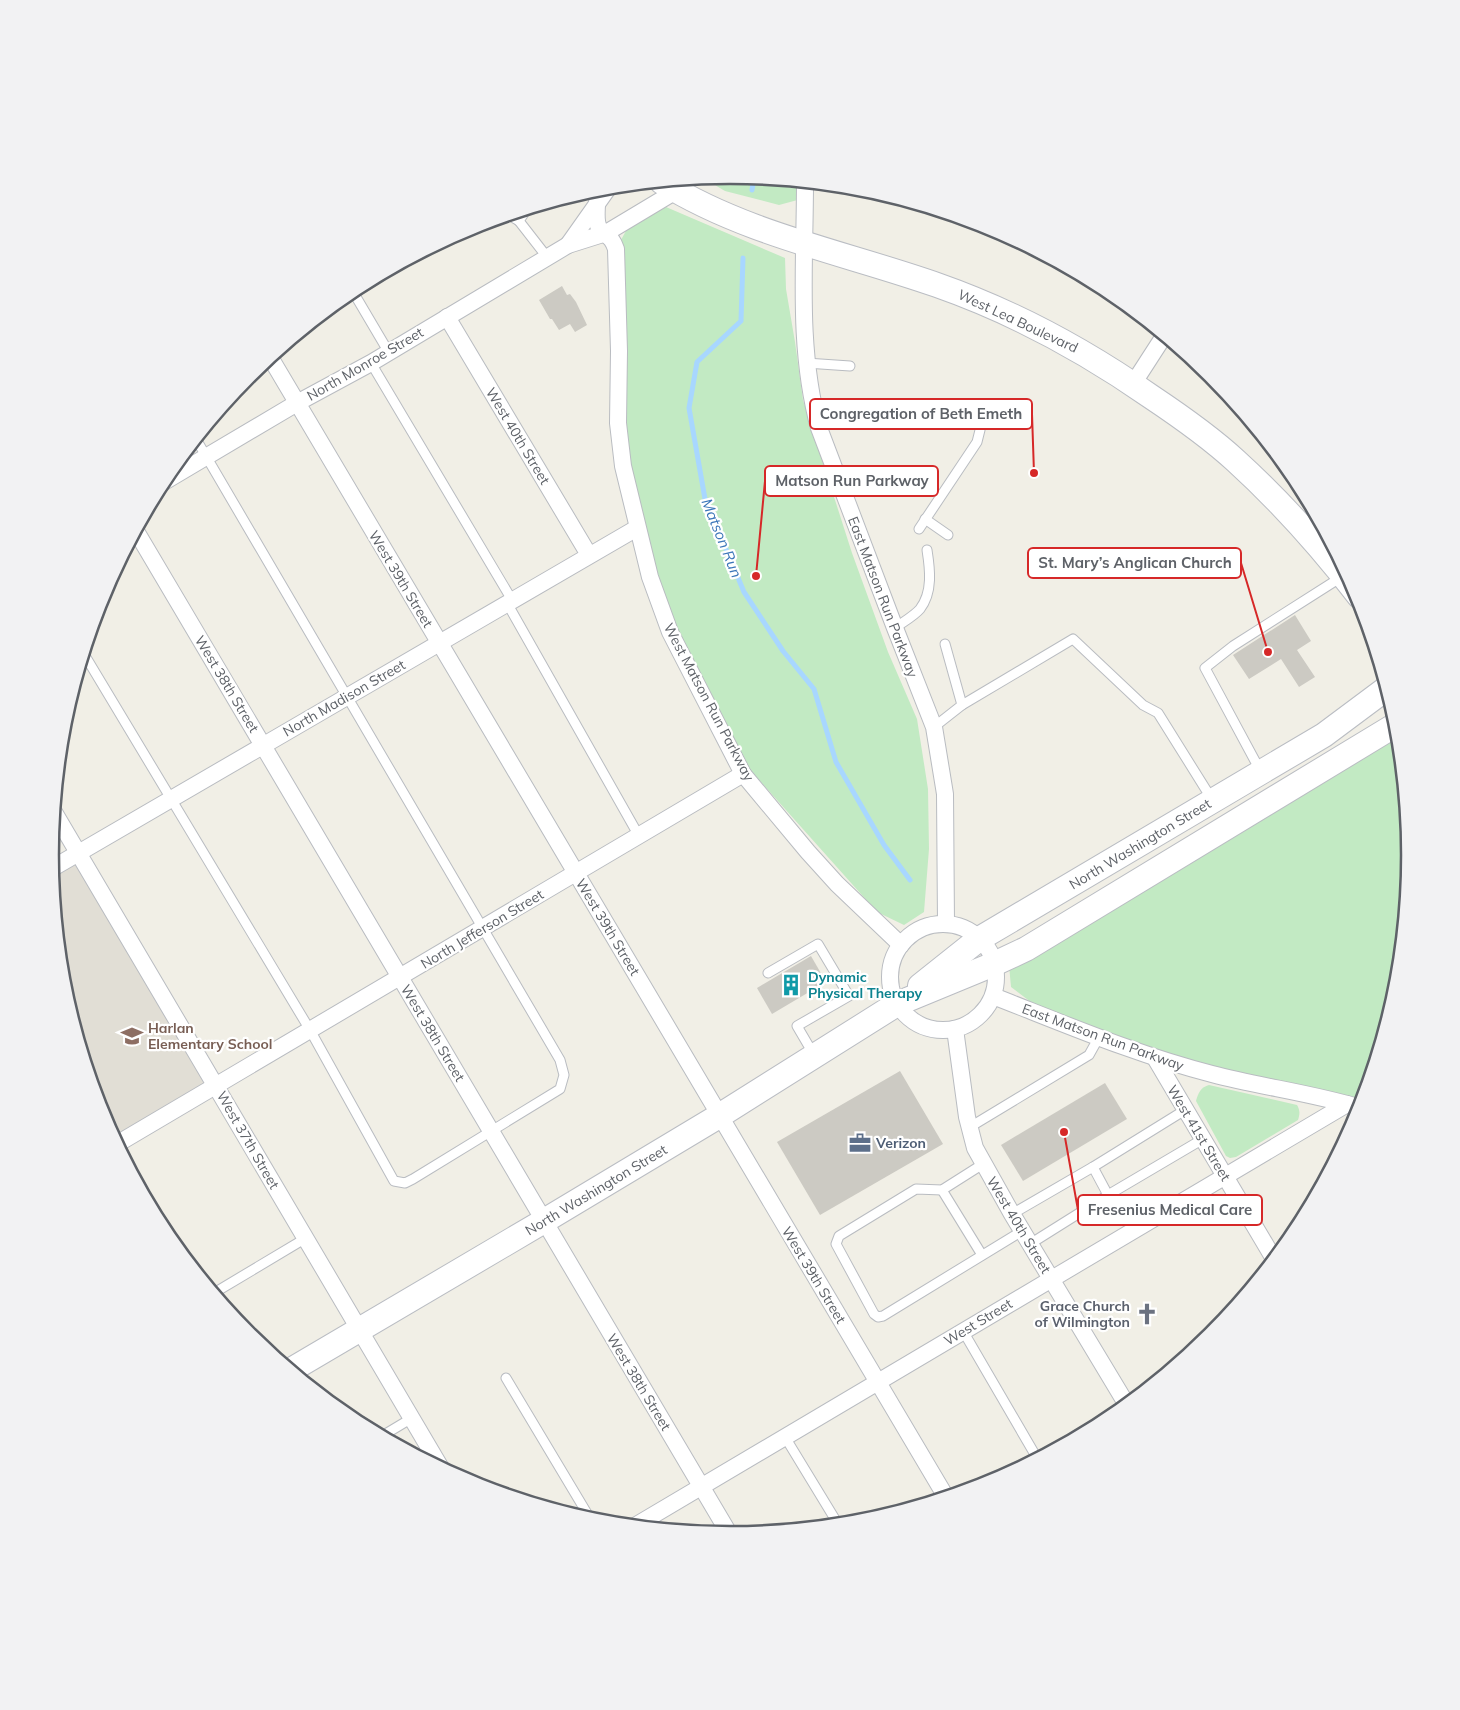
<svg xmlns="http://www.w3.org/2000/svg" width="1460" height="1710" viewBox="0 0 1460 1710" font-family="Mulish,sans-serif">
<style>
.education{fill:#e1ded5}
.green{fill:#c2eac3}
.lines{fill:none;stroke-linecap:round;stroke-linejoin:round}
.stream{stroke:#a8d7ff;stroke-width:5}
.building{fill:#cccac3}
.lane-casing{stroke:#b9bcc1;stroke-width:11}
.street-casing{stroke:#b9bcc1;stroke-width:18}
.secondary-casing{stroke:#babdc3;stroke-width:26}
.lane{stroke:#fff;stroke-width:9}
.street{stroke:#fff;stroke-width:16}
.secondary{stroke:#fff;stroke-width:24}
.labels{text-anchor:middle;dominant-baseline:central;stroke-width:4.5;stroke-linejoin:round;paint-order:stroke}
.street-label{font-size:14px;fill:#5e6268;stroke:#fff}
.culture-label{font-size:14px;font-weight:bold;fill:#0d838f;stroke:#fff;text-anchor:start}
.education-label{font-size:14px;font-weight:bold;fill:#785e54;stroke:#fff;text-anchor:start}
.service-label{font-size:14px;font-weight:bold;fill:#4e5e75;stroke:#fff;text-anchor:start}
.worship-label{font-size:14px;font-weight:bold;fill:#5b616d;stroke:#fff;text-anchor:end}
.water-label{font-size:15px;font-style:italic;fill:#3c76b9;stroke:#fff}
.rim{fill:none;stroke:#5e6268;stroke-width:2.5}
.leader{fill:none;stroke:#d62828;stroke-width:2}
.callout-dot{fill:#d62828;stroke:#fff;stroke-width:2}
.callout{fill:#fff;stroke:#d62828;stroke-width:2}
.callout-label{font-size:15px;text-anchor:middle;font-weight:bold;fill:#5e6268}
</style>
<rect width="100%" height="100%" fill="#f1efe6"/>
<path class="education" d="M79 853 216 1086 117 1144 102 1115 63 987 51 869Z"/>
<g class="green">
<path d="M730 175 805 182V198L779 205 725 191 703 178Z"/>
<path d="M666 207 785 258 786 289 795 342 803 400 852 553 888 652 917 719 928 789 929 849 924 912 904 925 877 912 751 771 688 668 626 480 616 249 627 229Z"/>
<path d="M1398 732 1410 855 1397 988 1363 1100 1261 1079 1140 1046 1036 1006 1011 987 1009 965Z"/>
<path d="M1209 1085 1297 1105C1300 1110 1300 1114 1298 1120L1236 1157 1230 1158 1226 1156 1196 1101C1198 1093 1201 1087 1209 1085Z"/>
</g>
<g class="lines">
<g class="stream">
<path d="M752 190 754 177"/>
<path d="M743 258 741 321 697 362 689 408 705 499 744 592 783 651 814 689 836 762 884 845 910 880"/>
</g>
</g>
<g class="building">
<path d="M562 286 567 295 570 294 576 302 587 325 575 332 570 324 559 330 552 319H550L539 300Z"/>
<path d="M1295 615 1311 641 1297 650 1315 677 1299 687 1281 659 1249 679 1233 655Z"/>
<path d="M811 956 826 982 772 1014 757 988Z"/>
<path d="M900 1071 943 1144 820 1215 777 1142Z"/>
<path d="M1105 1083 1127 1119 1023 1181 1001 1145Z"/>
</g>
<g class="lines">
<g class="lane-casing">
<g id="lane">
<path d="M526 210 519 221 547 257"/>
<path d="M509 215 519 221"/>
<path d="M352 290 388 351"/>
<path d="M371 363 512 600"/>
<path d="M806 363 850 366"/>
<path d="M925 519 948 535"/>
<path d="M919 529 977 442 980 430"/>
<path d="M507 603 639 836"/>
<path d="M895 628C903 622 914 616 920 609 933 592 930 569 927 550"/>
<path d="M84 654 310 1030 394 1181 405 1183 413 1179 560 1089 564 1075 560 1060 196 439"/>
<path d="M962 705 1073 639 1143 705 1158 713 1213 801"/>
<path d="M934 727 962 705 945 644"/>
<path d="M1261 772 1205 668 1233 646 1343 576"/>
<path d="M768 973 818 944 849 996 797 1026 814 1055"/>
<path d="M970 1127 1089 1055 1099 1037"/>
<path d="M983 1164 942 1190 916 1189 839 1236 836 1244 874 1314 878 1317 883 1316 1022 1231"/>
<path d="M1093 1167 1108 1195"/>
<path d="M942 1190 982 1255"/>
<path d="M1012 1214 1093 1167 1185 1110"/>
<path d="M1030 1244 1108 1195 1203 1139"/>
<path d="M214 1293 306 1238"/>
<path d="M963 1331 1037 1458"/>
<path d="M506 1378 591 1520"/>
<path d="M382 1436 412 1418"/>
<path d="M785 1437 838 1524"/>
</g>
</g>
<g class="street-casing">
<g id="street">
<path d="M805 182C805 264 797 348 819 428L895 628 934 727 945 794 946 924"/>
<path d="M597 203C597 211 595 223 600 229 608 237 612 237 616 249L619 351 618 423 623 466 650 577 670 632 743 774 808 852 837 884 901 945"/>
<path d="M568 245 609 187"/>
<path d="M447 317 589 555"/>
<path d="M270 357 946 1497"/>
<path d="M1133 384 1164 336"/>
<path d="M162 483 297 403 371 363 568 245 606 233 676 191"/>
<path d="M136 531 730 1535"/>
<path d="M54 812 441 1468"/>
<path d="M51 869 637 528"/>
<circle cx="943" cy="977" r="53"/>
<path d="M993 996C1065 1024 1137 1055 1212 1074 1261 1087 1312 1093 1361 1108"/>
<path d="M955 1029 967 1117 975 1148 1012 1214 1127 1405"/>
<path d="M1155 1058 1274 1259"/>
<path d="M117 1144 743 774"/>
<path d="M635 1526 1347 1104"/>
</g>
</g>
<g class="secondary-casing">
<g id="secondary">
<path d="M662 182C745 234 846 253 937 285 1014 312 1084 350 1150 396 1180 416 1210 437 1236 461 1281 502 1322 548 1359 596"/>
<path d="M920 986 979 939 1324 735 1387 688"/>
<path d="M291 1370 544 1221 719 1116 897 1004 994 964 1026 949 1397 724"/>
</g>
</g>
<use href="#lane" class="lane"/>
<use href="#street" class="street"/>
<use href="#secondary" class="secondary"/>
</g>
<defs>
<g id="building-bare" transform="scale(1.725)"><path d="M-4-6H4V6H1V3H-1V6H-4ZM-2.5-4.3h1.7v1.8h-1.7ZM.8-4.3h1.7v1.8H.8ZM-2.5-1h1.7V.8h-1.7ZM.8-1h1.7V.8H.8Z" fill="#0f9aa8" stroke="#fff" stroke-width="2.5" paint-order="stroke"/></g>
<g id="school-bare" transform="scale(1.725)"><path d="M0-5L7-2L0 1L-7-2ZM-4 1L0 2.5L4 1V4Q0 6-4 4Z" fill="#8d6e63" stroke="#fff" stroke-width="2.5" paint-order="stroke"/></g>
<g id="office-bare" transform="scale(1.725)"><path d="M-6-3h4V-5.5h4V-3h4V5H-6ZM-1-4.5V-3h2v-1.5ZM-6 0V1H6V0Z" fill="#5c6f8a" stroke="#fff" stroke-width="2.5" paint-order="stroke"/></g>
<g id="church-bare" transform="scale(1.725)"><path d="M-1.2-6h2.4v3.5h3.3v2.4h-3.3V6h-2.4V-.1h-3.3v-2.4h3.3Z" fill="#6b7280" stroke="#fff" stroke-width="2.5" paint-order="stroke"/></g>
</defs>
<g fill-rule="evenodd">
<use href="#building-bare" x="791" y="985"/>
<use href="#school-bare" x="132" y="1036"/>
<use href="#office-bare" x="860" y="1143"/>
<use href="#church-bare" x="1147" y="1314"/>
</g>
<g class="labels">
<g class="street-label">
<text transform="translate(1018 321) rotate(25)">West Lea Boulevard</text>
<text transform="translate(365 364) rotate(-30)">North Monroe Street</text>
<text transform="translate(518 436) rotate(59)">West 40th Street</text>
<text transform="translate(401 579) rotate(59)">West 39th Street</text>
<text transform="translate(883 597) rotate(69)">East Matson Run Parkway</text>
<text transform="translate(227 684) rotate(59)">West 38th Street</text>
<text transform="translate(344 698) rotate(-30)">North Madison Street</text>
<text transform="translate(709 702) rotate(62)">West Matson Run Parkway</text>
<text transform="translate(1140 844) rotate(-31)">North Washington Street</text>
<text transform="translate(608 927) rotate(59)">West 39th Street</text>
<text transform="translate(482 929) rotate(-31)">North Jefferson Street</text>
<text transform="translate(433 1033) rotate(59)">West 38th Street</text>
<text transform="translate(1103 1037) rotate(20)">East Matson Run Parkway</text>
<text transform="translate(1199 1133) rotate(59)">West 41st Street</text>
<text transform="translate(248 1140) rotate(60)">West 37th Street</text>
<text transform="translate(596 1190) rotate(-31)">North Washington Street</text>
<text transform="translate(1019 1225) rotate(59)">West 40th Street</text>
<text transform="translate(814 1275) rotate(59)">West 39th Street</text>
<text transform="translate(978 1322) rotate(-31)">West Street</text>
<text transform="translate(639 1382) rotate(59)">West 38th Street</text>
</g>
<g class="culture-label">
<text x="808" y="977">Dynamic<tspan x="808" dy="16">Physical Therapy</tspan></text>
</g>
<g class="education-label">
<text x="148" y="1028">Harlan<tspan x="148" dy="16">Elementary School</tspan></text>
</g>
<g class="service-label">
<text x="876" y="1143">Verizon</text>
</g>
<g class="worship-label">
<text x="1130" y="1306">Grace Church<tspan x="1130" dy="16">of Wilmington</tspan></text>
</g>
<g class="water-label">
<text transform="translate(722 538) rotate(68)">Matson Run</text>
</g>
</g>
<path d="M0 0H1460V1710H0ZM59 855a671 671 0 1 1 1342 0a671 671 0 1 1-1342 0Z" fill="#f2f2f3" fill-rule="evenodd"/>
<path class="rim" d="M59 855a671 671 0 1 1 1342 0a671 671 0 1 1-1342 0Z"/>
<path class="leader" d="M1034 473L1032 414M756 576L765 481M1268 652L1241 563M1064 1132L1078 1210"/>
<g class="callout-dot">
<circle cx="1034" cy="473" r="5"/>
<circle cx="756" cy="576" r="5"/>
<circle cx="1268" cy="652" r="5"/>
<circle cx="1064" cy="1132" r="5"/>
</g>
<g class="callout">
<rect x="810" y="399" width="222" height="30" rx="5"/>
<rect x="765" y="466" width="173" height="30" rx="5"/>
<rect x="1028" y="548" width="213" height="30" rx="5"/>
<rect x="1078" y="1195" width="184" height="30" rx="5"/>
</g>
<g class="callout-label">
<text x="921" y="419">Congregation of Beth Emeth</text>
<text x="852" y="486">Matson Run Parkway</text>
<text x="1135" y="568">St. Mary’s Anglican Church</text>
<text x="1170" y="1215">Fresenius Medical Care</text>
</g>
</svg>
